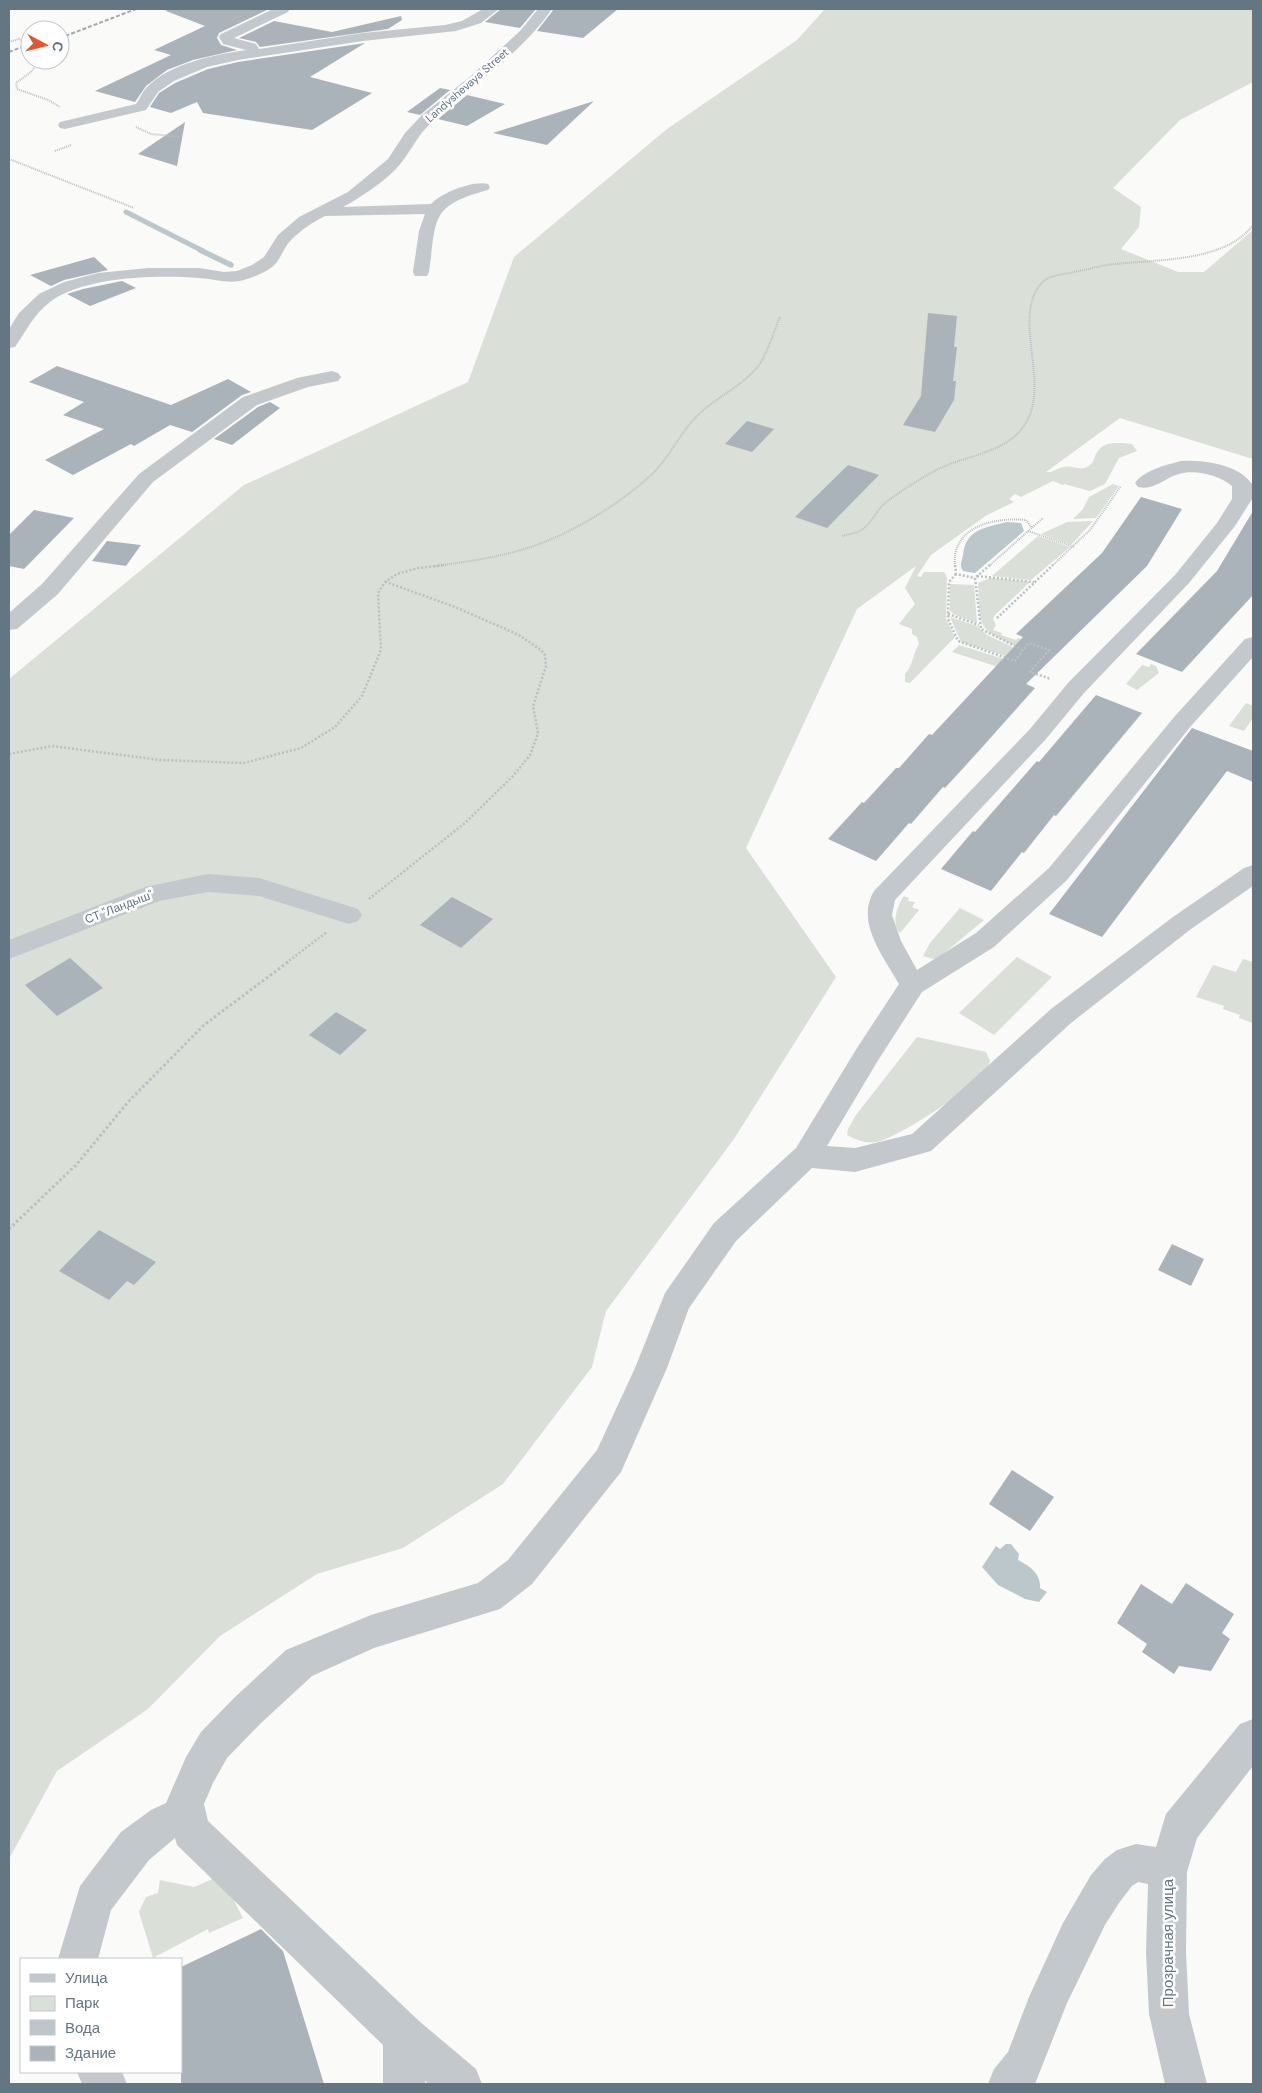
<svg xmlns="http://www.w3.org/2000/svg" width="1262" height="2093" viewBox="0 0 1262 2093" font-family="'DM Sans',sans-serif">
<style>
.green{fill:#dadfd7}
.water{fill:#bbc7cb}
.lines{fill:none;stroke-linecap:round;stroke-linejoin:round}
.stream-far1{stroke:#bbc7cb;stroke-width:5}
.stream{stroke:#bbc7cb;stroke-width:5.5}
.building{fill:#aab3b9}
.path-far2{stroke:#bbbfc2;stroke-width:2;stroke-dasharray:1 1;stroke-linecap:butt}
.path-far1{stroke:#bbbfc2;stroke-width:2.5;stroke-dasharray:2 2;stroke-linecap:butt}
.path{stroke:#bbbfc2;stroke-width:3;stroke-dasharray:2.5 2.5;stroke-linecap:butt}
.minor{fill:#c3c8cc;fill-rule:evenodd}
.rail{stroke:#a2aab0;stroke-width:2;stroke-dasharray:4 2;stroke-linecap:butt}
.labels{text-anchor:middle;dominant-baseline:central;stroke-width:5;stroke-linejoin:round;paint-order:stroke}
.far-street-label{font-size:11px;fill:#657683;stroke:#fff}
.street-label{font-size:12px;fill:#657683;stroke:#fff}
.near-street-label{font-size:15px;fill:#657683;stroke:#fff}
</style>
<rect width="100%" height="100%" fill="#fafaf8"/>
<g class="green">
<path d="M825 9H1253V82L1180 120 1113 188 1141 207 1139 227 1121 249 1178 272H1204L1253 230V459L1120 418 1046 472C1054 473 1056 468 1064 467 1072 465 1079 471 1087 467 1093 464 1094 459 1096 454 1103 440 1119 443 1132 444L1137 451 1119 458 1105 484 1090 491 1064 484 1063 485 1053 481 1021 497 1015 494 1009 499 1014 502 987 515 931 555 917 576 921 577 924 572H944L947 577 946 619 955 637 910 683 905 682V674C913 666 913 653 919 644L917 637 912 634V629L899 624 915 604 905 588 916 566 857 609 746 848 836 977 734 1139 606 1311 592 1367 503 1484 403 1548 317 1574 220 1636 148 1709 57 1771 9 1859V679L244 485 468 382 514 257 667 129 797 40Z"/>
<path d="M1113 484 1119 486 1096 518 1073 519 1083 509 1089 497Z"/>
<path d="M1093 521 1071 545 1041 534 1067 522Z"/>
<path d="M1038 536 1070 547 1031 580 992 576Z"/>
<path d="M990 578 1030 582 995 615 993 619 996 625 993 630 1002 633 1001 635 1016 640 1018 638 1024 640 1021 648C1010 643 995 638 986 629 978 622 979 594 978 583Z"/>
<path d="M950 584 974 585 977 623 955 615 950 611Z"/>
<path d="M950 617 977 626 987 635 1019 650 1015 659 961 642Z"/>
<path d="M959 645 1004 659 1023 675 952 652Z"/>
<path d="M1151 664 1156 666 1159 673 1137 690 1126 684 1142 665 1149 667Z"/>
<path d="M1246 703 1253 706V718L1244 731 1229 726Z"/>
<path d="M904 896 909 898 908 901 915 902 912 907 919 910 900 933C891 925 897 905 904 896Z"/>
<path d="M960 908 984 920 936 960 923 956 930 943Z"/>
<path d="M1017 957 1052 977 994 1035 959 1013Z"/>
<path d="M1243 959 1253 962V1023L1239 1018 1240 1015 1223 1009 1224 1006 1196 997 1213 965 1236 972Z"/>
<path d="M917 1037 986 1052 990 1061C989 1064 987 1069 985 1072 974 1087 895 1140 876 1142 866 1144 857 1140 847 1135L848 1129 856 1115Z"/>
<path d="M217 1877 226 1885 243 1918 209 1933 208 1929 153 1958 139 1912 146 1897 158 1893 160 1880 194 1887Z"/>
</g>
<g class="water">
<path d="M1007 522 1021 523 1024 531 975 573 963 571C959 565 962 562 963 555 966 529 984 528 1007 522Z"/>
<path d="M1006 1544H1011L1019 1554 1018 1560C1029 1566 1041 1573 1040 1588L1047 1592 1039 1602 1025 1599 998 1585 982 1567 996 1546 1000 1549Z"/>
</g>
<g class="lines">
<path class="stream-far1" d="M126 212 203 251"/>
<path class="stream" d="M200 250 231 265"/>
</g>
<g class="building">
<path d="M167 9H269L219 33 217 38 221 45 237 50 193 60 167 70 146 86 135 102 95 91 171 55 154 50 205 26 166 11Z"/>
<path d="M501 9H536L520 28 485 22Z"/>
<path d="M554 9H618L583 38 537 31Z"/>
<path d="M401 16 402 20 388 29 260 47 256 42 239 38 274 21 332 32Z"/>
<path d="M365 43 310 77 372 93 312 130 203 113 197 102 171 113 150 107 159 93 175 83 208 69 238 62Z"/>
<path d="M440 88 450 90 420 115 407 112Z"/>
<path d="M467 95 505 104 467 126 438 119Z"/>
<path d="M594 101 547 145 493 133Z"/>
<path d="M185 122 177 166 138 154Z"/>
<path d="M94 257 108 270 64 280 51 286 30 275Z"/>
<path d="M122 281 136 288 90 306 67 294 83 289Z"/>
<path d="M928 313 957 316 954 347H957L953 381H956L954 400 935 432 903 425 921 396Z"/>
<path d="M57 366 171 405 228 379 251 392 242 395 192 432 170 425 134 446 131 444 73 475 45 460 104 429 63 415 84 402 29 382Z"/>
<path d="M270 402 280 408 232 445 214 439 258 407Z"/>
<path d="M747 421 774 429 752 452 725 444Z"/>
<path d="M848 465 879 475 827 528 795 517Z"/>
<path d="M1141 497 1182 509 1147 566 1026 684 1035 688 977 753 945 788 943 787 911 824 909 823 876 861 828 839 862 802 864 803 896 768H899L929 734 932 735 1023 637 1016 634 1102 553Z"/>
<path d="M34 510 74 518 24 569 9 566V535Z"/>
<path d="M1253 511V595L1182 672 1136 654 1217 571Z"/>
<path d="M107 541 141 545 126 566 92 561Z"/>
<path d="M1096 695 1142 713 1056 816 1054 815 1024 853 1022 852 991 891 941 869 973 831 975 832 1037 761 1039 762Z"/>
<path d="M1192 728 1253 751V782L1227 771 1102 937 1049 914Z"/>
<path d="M452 897 493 919 461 948 420 925Z"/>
<path d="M70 958 103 988 57 1016 25 985Z"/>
<path d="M336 1012 367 1030 340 1055 309 1035Z"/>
<path d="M99 1230 156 1262 134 1285 127 1281 109 1300 59 1271Z"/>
<path d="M1172 1244 1204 1259 1191 1286 1158 1270Z"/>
<path d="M1012 1470 1054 1497 1030 1531 989 1504Z"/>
<path d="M1186 1583 1234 1614 1222 1633 1230 1639 1211 1671 1179 1666 1174 1674 1142 1652 1147 1644 1117 1623 1141 1584 1172 1604Z"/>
<path d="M261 1929 283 1951 324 2084H181V1967Z"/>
</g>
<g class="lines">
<g class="path-far2">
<path d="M9 42 19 39 30 43"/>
<path d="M40 60 31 72 16 83 17 89 48 100 60 107"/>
<path d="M136 127 151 134 180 137"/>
<path d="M55 151 71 145"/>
<path d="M9 159 134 208"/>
<path d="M1028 531 1074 547"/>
<path d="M842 536C849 534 858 533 863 529 872 522 877 510 885 503 896 494 930 472 943 467 972 454 1010 452 1027 421 1050 379 1009 311 1045 280 1052 275 1066 274 1074 272 1085 270 1096 267 1107 265 1151 259 1224 264 1253 225"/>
<path d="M435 566C465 562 495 558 524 549 566 537 619 505 651 475 670 457 679 434 697 416 716 397 742 387 759 365 767 354 774 331 780 317"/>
<path d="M955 566C951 526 995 517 1026 520L1032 528"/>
<path d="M989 566 1043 518"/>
<path d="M1052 566 1090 530 1121 486"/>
</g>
<g class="path-far1">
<path d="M955 565 956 574 975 578"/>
<path d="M990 565 975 578 981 629 1023 650 1029 643 1049 650 1030 672 1051 679"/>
<path d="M956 574 949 582 948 619 958 641 1015 661 1023 650"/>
<path d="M977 576 1034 582"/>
<path d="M948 614 979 625"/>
<path d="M997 618 1053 565"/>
<path d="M9 754 52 746 160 760 244 763 301 748 335 727 362 696 381 650 378 593 385 582 397 574 418 568 446 565"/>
<path d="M369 899 465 823 513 776 530 755 538 733 533 706 546 666 545 655 541 650 519 635 455 607 386 582"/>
<path d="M286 963 327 932"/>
</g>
<path class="path" d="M9 1229 77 1164 128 1102 204 1025 288 962"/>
<g class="minor">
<path d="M273 9H290L288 12 234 38 256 44 259 49 363 33 445 25 462 21 483 9H499L481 23 456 31 363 41 238 60 207 67 174 81 158 92 146 110 65 129 60 128 58 125 60 122 136 104C140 99 142 92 147 87 171 63 214 55 246 50L223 44 219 37 221 34Z"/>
<path d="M538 9H552C520 55 473 84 433 121 419 133 412 149 401 163 390 178 360 198 343 207L431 204C441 193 473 180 488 184L490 187 488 190C429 206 437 218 429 272L427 276H415L413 272 419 231 425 214 325 216C313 222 301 230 291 240 285 246 282 255 277 262 270 271 258 275 247 279 231 285 215 279 199 278 157 275 85 276 50 302 34 314 26 331 15 347L9 348V329L19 313 39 294 64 282 98 273 148 268H199L224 272 237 271 252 265 264 257 278 235 299 217 348 192 388 159 405 133 422 115 472 75 520 31Z"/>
<path d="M332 371 338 373 341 377 338 381 308 387 257 405 153 482 58 594 17 629 9 630V613L42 584 139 474 243 397 297 378Z"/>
<path d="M1181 461C1203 460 1238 464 1252 484V499L1235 526 1189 583 1084 693 1046 739 895 900 892 915 901 941 917 970 976 933 1049 868 1175 716 1245 639 1253 637V657L1191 726 1067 880 994 947 922 992 877 1062 827 1146 855 1148 912 1134 1051 1009 1173 917 1244 868 1253 865V886L1191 929 1071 1023 931 1151 855 1172 812 1168 736 1241 689 1308 667 1368 621 1472 532 1584 500 1609 374 1648 312 1676 260 1724 227 1758 213 1783 204 1804 208 1821 419 2021 476 2069 482 2084H429L425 2081V2084H383V2045L177 1845 175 1838 149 1860 111 1910 98 1959H58L80 1886 121 1832 151 1810 166 1803 186 1757 201 1732 234 1698 286 1650 371 1615 478 1583 508 1560 597 1450 635 1368 665 1293 714 1223 796 1148 857 1048 899 984C884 957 855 922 874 891L1030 729 1068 683 1175 575 1217 523 1232 499V486C1219 475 1195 469 1179 474 1164 478 1154 491 1138 487L1135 483C1144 470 1166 465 1181 461Z"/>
<path d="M208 874 259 878 358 909 362 915 358 921 349 924 259 896 208 892 159 901 9 959V940L145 887Z"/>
<path d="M1253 1719V1766L1197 1838 1187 1872 1186 1952 1189 2014 1207 2084H1165L1149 2014 1146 1952 1148 1884 1138 1882 1132 1886 1119 1903 1105 1925 1067 2003 1035 2084H988L994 2069 1008 2052 1029 1997 1063 1923 1091 1875 1105 1859 1117 1850 1136 1844 1156 1847 1166 1814 1240 1724Z"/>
<path d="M77 2072H122L127 2084H82Z"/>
</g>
<g class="rail">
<path d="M60 38 136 9"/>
<path d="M9 52 30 44"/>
</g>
</g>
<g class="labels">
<g class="far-street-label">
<text transform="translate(467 85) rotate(-41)">Landyshevaya Street</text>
</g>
<g class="street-label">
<text transform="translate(119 907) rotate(-21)">СТ "Ландыш"</text>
</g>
<g class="near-street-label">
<text transform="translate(1168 1943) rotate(-90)">Прозрачная улица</text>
</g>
</g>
<rect width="1262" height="2093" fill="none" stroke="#657683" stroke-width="20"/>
<rect x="20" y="1958" width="162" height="115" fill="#ffffff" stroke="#c1c8cd"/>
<rect x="30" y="1974" width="25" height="8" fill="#c3c8cc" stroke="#c1c8cd"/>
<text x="65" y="1983" font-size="15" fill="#657683">Улица</text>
<rect x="30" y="1996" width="25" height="15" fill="#dadfd7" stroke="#c1c8cd"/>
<text x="65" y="2008" font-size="15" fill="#657683">Парк</text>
<rect x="30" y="2020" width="25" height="15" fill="#bbc7cb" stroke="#c1c8cd"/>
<text x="65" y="2033" font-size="15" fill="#657683">Вода</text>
<rect x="30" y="2046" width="25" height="15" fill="#aab3b9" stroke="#c1c8cd"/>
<text x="65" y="2058" font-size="15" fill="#657683">Здание</text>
<g transform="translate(45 45) rotate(97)"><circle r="24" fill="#ffffff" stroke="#c1c8cd"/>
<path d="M0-4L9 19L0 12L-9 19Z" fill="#e4572e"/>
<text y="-8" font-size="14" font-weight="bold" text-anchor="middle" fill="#657683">С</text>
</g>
</svg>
